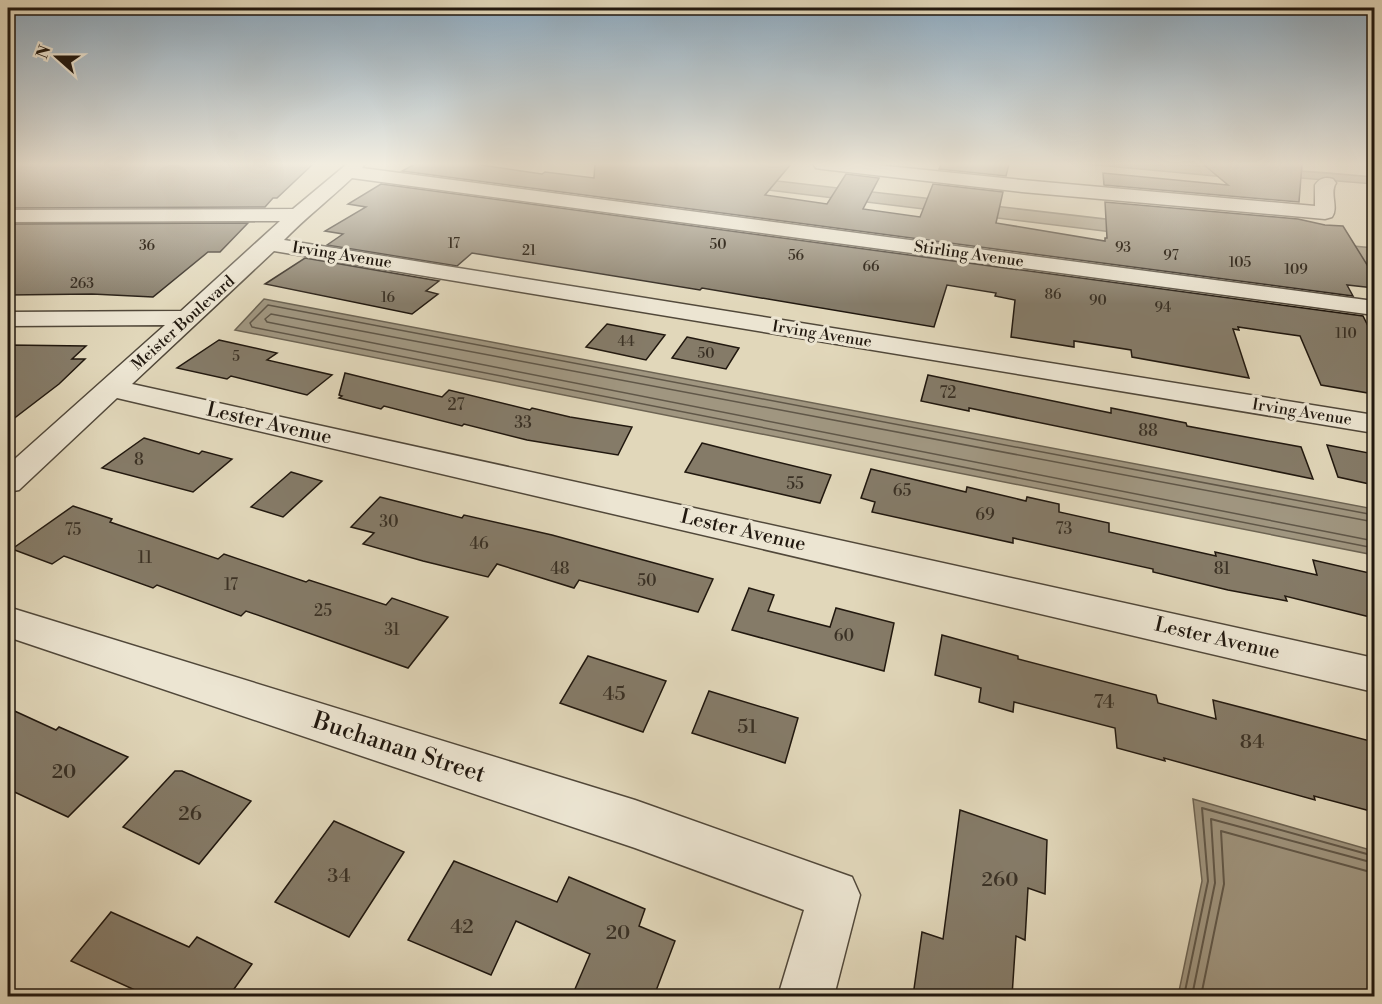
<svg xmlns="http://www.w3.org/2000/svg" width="1382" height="1004" viewBox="0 0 1382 1004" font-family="'Libre Bodoni',serif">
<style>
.water{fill:#a09680;stroke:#6d6453;stroke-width:1.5}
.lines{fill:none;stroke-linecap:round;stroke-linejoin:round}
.shore-far1{stroke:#605748;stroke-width:1.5}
.shore{stroke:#605748;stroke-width:2}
.building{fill:#857b68;stroke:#21180f;stroke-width:1.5}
.minor-casing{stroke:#51483a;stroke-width:3}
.minor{fill:#ece5d2;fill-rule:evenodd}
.labels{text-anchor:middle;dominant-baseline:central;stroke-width:6;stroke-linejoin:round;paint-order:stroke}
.far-number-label{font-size:14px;fill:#3a3125}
.far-street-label{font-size:16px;fill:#21180f;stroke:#ece5d2}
.number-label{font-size:16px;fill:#3a3125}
.street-label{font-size:20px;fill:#21180f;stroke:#ece5d2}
.near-number-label{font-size:20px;fill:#3a3125}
.near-street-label{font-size:24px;fill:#21180f;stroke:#ece5d2}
</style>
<rect width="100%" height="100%" fill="#e1d7ba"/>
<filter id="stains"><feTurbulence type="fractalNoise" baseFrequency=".00333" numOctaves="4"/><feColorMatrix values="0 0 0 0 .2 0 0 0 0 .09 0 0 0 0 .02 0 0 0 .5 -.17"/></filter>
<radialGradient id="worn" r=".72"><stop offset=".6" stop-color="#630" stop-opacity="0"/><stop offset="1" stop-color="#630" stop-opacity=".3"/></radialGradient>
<g class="water">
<path d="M631 164 1278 239 1374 248V264L621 172Z"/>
<path d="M1086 164C1182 164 1279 168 1374 177V184L1265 175 1215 176Z"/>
<path d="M264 299 1374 509V555L235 330Z"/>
<path d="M1193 799 1374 851V996H1178L1202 881Z"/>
</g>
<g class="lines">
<g class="shore-far1">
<path d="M1374 515 268 305 250 323 252 327 1374 548"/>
<path d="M1374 522 271 314 265 319 267 322 1374 541"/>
</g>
<g class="shore">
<path d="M1184 996 1208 881 1202 808 1374 856"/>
<path d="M1192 996 1215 883 1211 819 1374 863"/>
<path d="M1201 996 1224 884 1221 831 1374 873"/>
</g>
</g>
<g class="building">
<path d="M8 164H313L277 198H273L265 207 8 208Z"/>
<path d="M415 164H475L542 174 545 172 594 178 595 164H791L765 195 827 204 846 174 879 178 863 209 920 217 933 184 1003 192 996 223 1105 241V238H1107L1105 202 1298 219 1325 225 1343 226 1374 276V288L1347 285 1353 296 402 171Z"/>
<path d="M941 164H1009L1006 176 939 169Z"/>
<path d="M1203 164H1302L1299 202 1104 185 1103 173 1228 185Z"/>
<path d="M381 184 1363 316 1374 338V394L1321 385 1300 336 1238 327 1239 330 1233 329 1249 378 1132 357 1131 350 1074 341V347L1011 337 1015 300 995 296 996 293 947 285 934 327 702 288 700 290 472 253 457 266 327 245 343 234 325 231 366 207 348 204Z"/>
<path d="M248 223 220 252H208L153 297 92 294 8 295V224Z"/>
<path d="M305 258 439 281 426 291 438 294 412 314 265 284Z"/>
<path d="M607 324 665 335 646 360 586 347Z"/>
<path d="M687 337 739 348 726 369 672 358Z"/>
<path d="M219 340 277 353 267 360 332 375 307 395 231 376 227 379 177 368Z"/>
<path d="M8 345 86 346 72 359H85L59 384 8 423Z"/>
<path d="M345 373 442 397 449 390 530 410 532 408 570 417 632 427 618 455 527 440 464 424 462 426 384 406 381 409 339 398 342 396 339 395Z"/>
<path d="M928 375 1111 413V408L1186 423 1187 426 1301 447 1313 479 969 408V411L921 401Z"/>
<path d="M144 438 199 454 202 451 232 459 193 492 102 468Z"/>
<path d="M702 443 749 455 831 475 820 503 685 472Z"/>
<path d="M1327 445 1374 454V485L1338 477Z"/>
<path d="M871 469 966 492 967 487 1026 501 1027 497 1059 504V512L1109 523V532L1216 556 1215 552 1317 575 1313 560 1374 574V618L1285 596 1287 601 1228 590 1153 572V569L1013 538V543L872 512 875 502 861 498Z"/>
<path d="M291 472 322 481 283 517 251 507Z"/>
<path d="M380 497 462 518 464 515 552 535 713 579 698 612 579 580 574 588 497 564 488 577 423 561 363 544 374 533 351 527Z"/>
<path d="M73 506 112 519 110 522 218 559 224 554 306 582 309 580 386 605 392 598 448 617 408 668 246 611 241 616 157 585 153 588 64 556 52 564 12 549Z"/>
<path d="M749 588 774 595 768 611 830 627 836 608 894 623 884 671 732 630Z"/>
<path d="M942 635 1018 656V659L1156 695 1158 703 1216 719 1213 700 1374 742V812L1314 796 1315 800 1164 758 1165 761 1117 748 1115 728 1014 702 1013 712 979 702 981 688 935 675Z"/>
<path d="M588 656 666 681 643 732 560 703Z"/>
<path d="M709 691 798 718 785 763 692 733Z"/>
<path d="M8 708 56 730 59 727 128 757 68 817 8 789Z"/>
<path d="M175 771H182L251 801 199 864 123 827Z"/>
<path d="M960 810 1047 840 1045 894 1028 888 1025 940 1016 936 1012 996H913L922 932 943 939Z"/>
<path d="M334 821 404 852 349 937 275 902Z"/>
<path d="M454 861 557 902 569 877 645 909 639 926 675 941 654 996H572L590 954 516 921 491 975 408 940Z"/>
<path d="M111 912 189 947 197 937 252 964 229 996H148L71 961Z"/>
</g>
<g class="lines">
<g class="minor-casing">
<g id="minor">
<path d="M347 164H365L362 168 1374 301V315L352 178C330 199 305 218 284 240L1374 415V433L274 251 132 384 1374 658V692L117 398 19 490 8 492V465L165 325 8 326V312L181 311 280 221 8 222V210L293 209Z"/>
<path d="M813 164H867L1022 180 1315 206V185C1320 178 1325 177 1333 179L1336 183C1329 193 1339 207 1332 217L1325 219 1022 192 822 169 816 168Z"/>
<path d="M8 607 635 800 852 877 860 895 834 996H778L804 910 635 848 8 637Z"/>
</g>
</g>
<use href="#minor" class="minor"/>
</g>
<linearGradient id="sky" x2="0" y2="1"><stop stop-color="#8ba8be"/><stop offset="0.54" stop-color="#f2ede0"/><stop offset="1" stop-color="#f2ede0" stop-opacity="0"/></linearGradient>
<rect width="1382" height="304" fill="url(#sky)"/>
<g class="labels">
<g class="far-number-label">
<text x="454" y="244">17</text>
<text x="718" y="245">50</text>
<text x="147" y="246">36</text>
<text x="1123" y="248">93</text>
<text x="529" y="251">21</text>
<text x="796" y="256">56</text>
<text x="1171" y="256">97</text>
<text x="1240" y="263">105</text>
<text x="871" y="267">66</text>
<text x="1296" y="270">109</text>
<text x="82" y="284">263</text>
<text x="1053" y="295">86</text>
<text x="388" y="298">16</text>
<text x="1098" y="301">90</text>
<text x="1163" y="308">94</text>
<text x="1346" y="334">110</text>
<text x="626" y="342">44</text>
<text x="706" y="354">50</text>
<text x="236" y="357">5</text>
</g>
<g class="far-street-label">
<text transform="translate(969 254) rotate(8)">Stirling Avenue</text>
<text transform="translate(342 255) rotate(9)">Irving Avenue</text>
<text transform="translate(183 323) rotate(-42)">Meister Boulevard</text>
<text transform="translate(822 334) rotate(9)">Irving Avenue</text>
<text transform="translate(1302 412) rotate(9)">Irving Avenue</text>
</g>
<g class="number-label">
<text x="948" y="393">72</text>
<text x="456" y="405">27</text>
<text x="523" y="423">33</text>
<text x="1148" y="431">88</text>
<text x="139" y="460">8</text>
<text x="795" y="484">55</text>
<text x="902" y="491">65</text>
<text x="985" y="515">69</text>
<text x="389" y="522">30</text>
<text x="1064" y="529">73</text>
<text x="73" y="530">75</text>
<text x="479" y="544">46</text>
<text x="145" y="558">11</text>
<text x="560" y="569">48</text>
<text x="1222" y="569">81</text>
<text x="647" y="581">50</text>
<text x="231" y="585">17</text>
<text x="323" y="611">25</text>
<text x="392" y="630">31</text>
<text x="844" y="636">60</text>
</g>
<g class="street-label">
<text transform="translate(269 424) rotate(13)">Lester Avenue</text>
<text transform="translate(743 531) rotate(13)">Lester Avenue</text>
<text transform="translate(1217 639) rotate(13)">Lester Avenue</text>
</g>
<g class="near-number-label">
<text x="614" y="694">45</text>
<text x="1104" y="702">74</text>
<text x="747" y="727">51</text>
<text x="1252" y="742">84</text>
<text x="64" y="772">20</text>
<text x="190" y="814">26</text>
<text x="339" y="876">34</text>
<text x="1000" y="880">260</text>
<text x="462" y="927">42</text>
<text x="618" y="933">20</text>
</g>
<g class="near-street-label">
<text transform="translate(399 748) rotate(18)">Buchanan Street</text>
</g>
</g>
<rect width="1382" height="1004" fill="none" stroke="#e1d7ba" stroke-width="30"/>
<rect x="9" y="9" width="1364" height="986" fill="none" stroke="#21180f" stroke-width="3"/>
<rect x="15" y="15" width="1352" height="974" fill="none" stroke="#21180f" stroke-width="1.5"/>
<g transform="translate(57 57) rotate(291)" stroke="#ece5d2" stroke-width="4.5" paint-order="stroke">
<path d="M0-4.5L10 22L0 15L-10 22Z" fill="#21180f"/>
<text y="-9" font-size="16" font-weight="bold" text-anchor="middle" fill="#21180f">N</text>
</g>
<rect width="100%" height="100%" filter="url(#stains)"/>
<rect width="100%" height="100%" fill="url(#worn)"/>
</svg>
